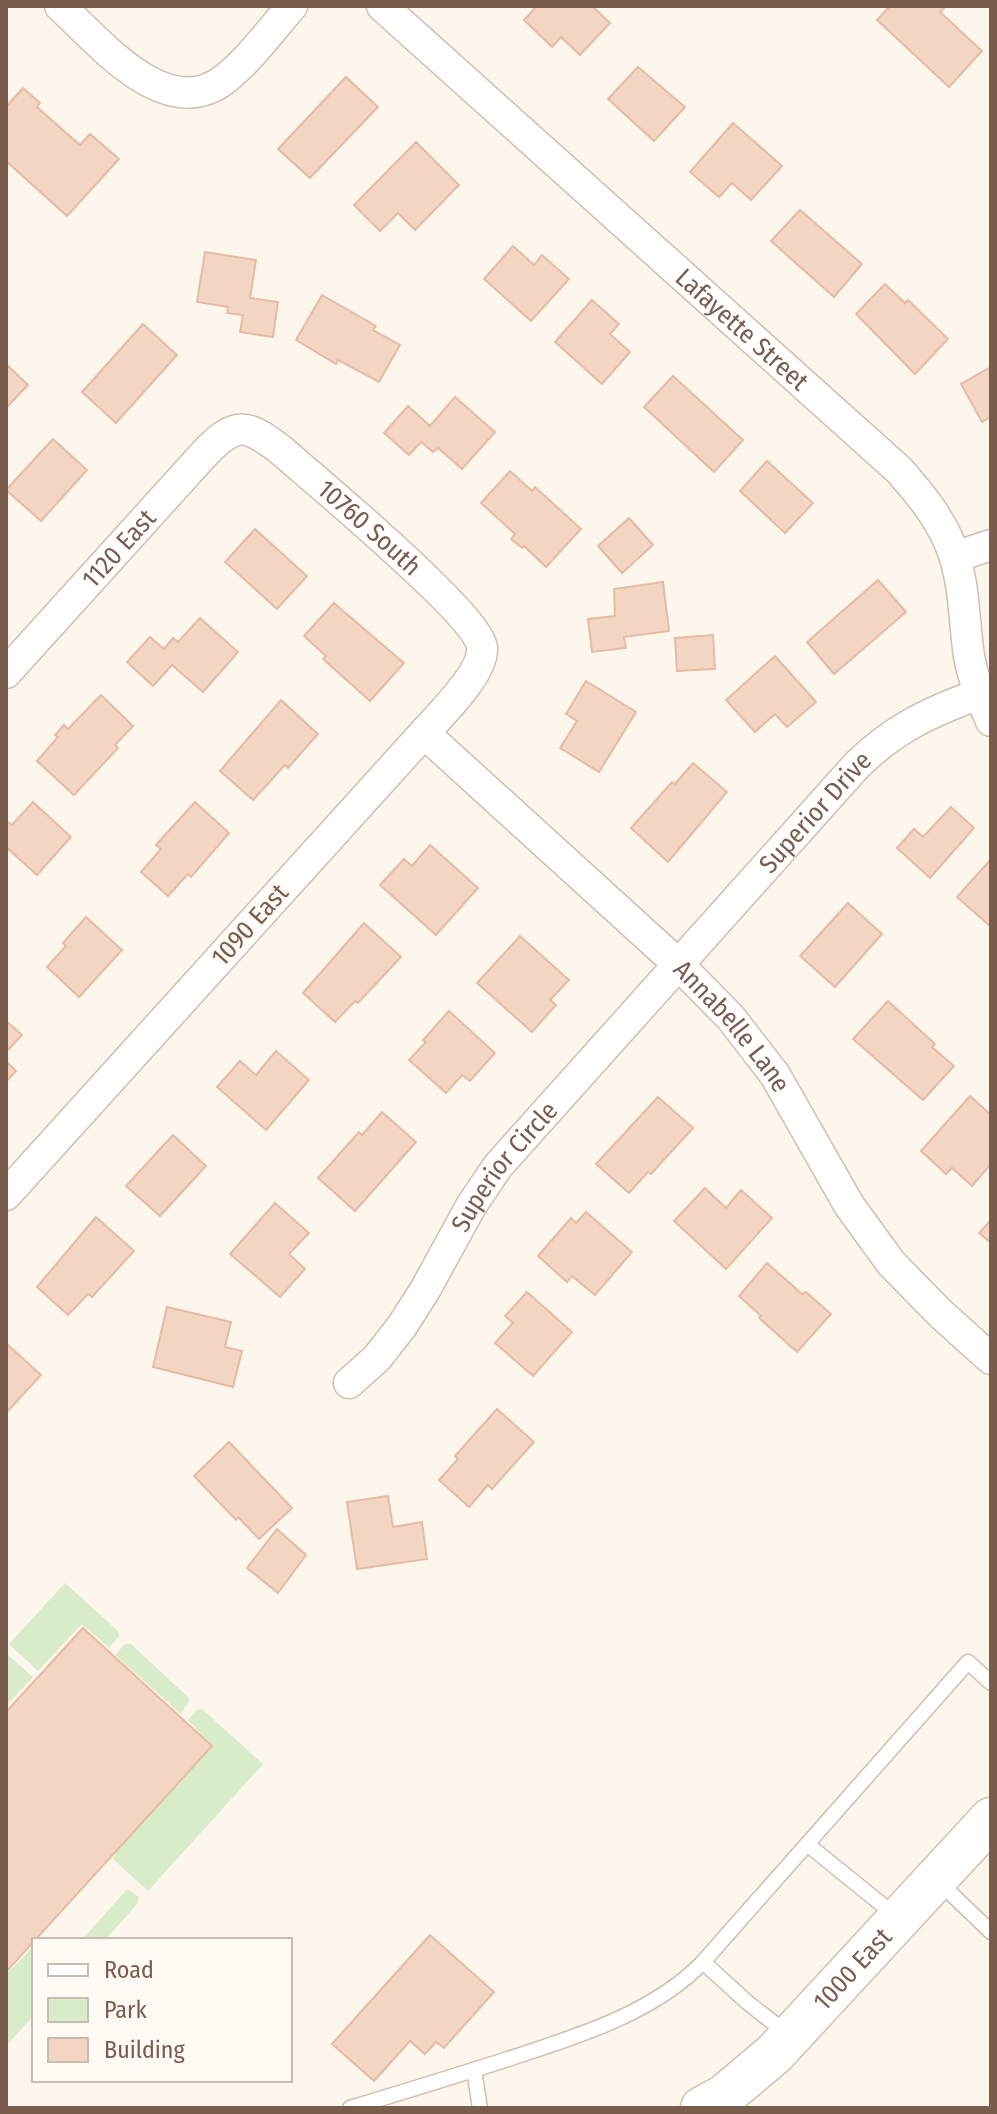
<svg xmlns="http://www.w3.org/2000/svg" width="997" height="2114" viewBox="0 0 997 2114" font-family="'Fira Sans Condensed',sans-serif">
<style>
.green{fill:#d8ecc9}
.building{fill:#f3d5c3;stroke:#e6bba3;stroke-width:2}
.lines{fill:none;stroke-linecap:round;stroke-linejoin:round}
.lane-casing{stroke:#d1beb0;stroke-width:17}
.street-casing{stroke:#d1beb0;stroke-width:33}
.secondary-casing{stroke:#d6c0b0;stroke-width:45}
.lane{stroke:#fff;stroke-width:14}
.street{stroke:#fff;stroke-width:30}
.secondary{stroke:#fff;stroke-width:42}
.labels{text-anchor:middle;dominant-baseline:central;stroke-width:6;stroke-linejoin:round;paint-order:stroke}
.street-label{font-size:26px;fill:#7a5c4d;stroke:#fffaf3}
</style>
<rect width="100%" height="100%" fill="#fdf6ec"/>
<g class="green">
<path d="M65 1583 118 1631 119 1636 109 1648 82 1624 38 1671 9 1644Z"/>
<path d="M125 1644H131L190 1699 181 1714 115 1655Z"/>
<path d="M6 1653 33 1677 6 1706Z"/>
<path d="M202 1709 263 1764 148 1891 113 1859 118 1848 211 1745 188 1720 197 1710Z"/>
<path d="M127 1889 139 1897 138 1903 105 1940H82Z"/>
<path d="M34 1945V2015L6 2046V1975Z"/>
</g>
<g class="building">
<path d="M537 6H592L610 23 580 55 561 37 552 47 524 20Z"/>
<path d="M890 6H946L940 12 982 51 949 87 877 20Z"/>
<path d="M638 67 685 107 654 141 608 99Z"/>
<path d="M346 77 378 107 310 178 278 149Z"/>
<path d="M23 88 40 103 37 107 80 145 90 134 119 159 67 216 6 161V107Z"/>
<path d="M733 123 782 166 751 200 732 183 719 197 690 172Z"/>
<path d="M416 142 459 185 415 230 398 213 380 231 354 205Z"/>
<path d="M800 210 862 264 834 297 771 241Z"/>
<path d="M513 246 534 265 542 255 569 279 531 321 484 279Z"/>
<path d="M205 252 256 260 250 298 278 302 273 337 240 332 243 315 227 313 228 307 197 302Z"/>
<path d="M885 284 905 303 908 300 948 339 915 374 856 314Z"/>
<path d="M322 295 376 326 373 330 400 345 379 382 338 360 336 364 296 340Z"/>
<path d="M592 300 619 324 610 334 630 352 602 384 555 342Z"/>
<path d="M143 324 177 355 116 423 82 392Z"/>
<path d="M6 364 28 385 6 408Z"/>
<path d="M991 367V417L982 422 961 384Z"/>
<path d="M673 376 743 440 714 472 644 407Z"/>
<path d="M455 397 495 432 462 469 438 448 433 452 421 442 409 455 384 433 408 406 430 426Z"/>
<path d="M53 439 87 470 41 521 6 490Z"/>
<path d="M767 461 813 503 785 533 740 491Z"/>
<path d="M510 471 532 491 535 487 581 529 546 567 524 546 522 548 511 539 515 534 481 503Z"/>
<path d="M629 518 653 545 622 573 598 546Z"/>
<path d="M255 529 307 576 277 609 225 562Z"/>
<path d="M878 580 906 612 834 674 807 642Z"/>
<path d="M663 582 669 631 624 637 626 648 592 652 588 619 615 616 614 589Z"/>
<path d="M334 603 404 663 370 701 323 659 326 656 304 636Z"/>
<path d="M200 618 238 652 203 692 172 665 153 686 127 662 150 637 164 649 173 638 178 642Z"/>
<path d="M713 635 715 669 677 671 675 638Z"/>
<path d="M775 656 816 702 787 727 775 714 755 732 726 700Z"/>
<path d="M586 681 636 712 599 772 560 748 577 721 566 714Z"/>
<path d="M101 695 133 726 115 745 118 748 74 795 37 761 58 737 55 735 64 725 68 729Z"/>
<path d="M281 700 318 734 288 768 285 765 253 800 220 771Z"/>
<path d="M693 763 727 792 668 862 631 828 672 782 675 784Z"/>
<path d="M33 802 71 837 37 875 6 847V823L8 822 12 825Z"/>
<path d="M195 802 229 833 191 877 188 874 168 896 141 872 161 849 156 845Z"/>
<path d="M951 807 974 828 930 878 897 848 914 829 923 837Z"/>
<path d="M430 845 478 888 436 935 380 885 404 859 412 866Z"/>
<path d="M991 859V927L957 897Z"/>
<path d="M848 903 882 934 835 987 800 956Z"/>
<path d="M86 917 122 950 79 997 47 967 66 946 63 943Z"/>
<path d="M364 923 401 957 358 1003 355 1001 335 1022 303 993Z"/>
<path d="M520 936 569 980 550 1000 556 1005 532 1032 477 983Z"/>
<path d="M888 1001 935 1044 932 1047 954 1066 923 1100 853 1039Z"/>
<path d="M449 1011 495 1053 470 1081 462 1075 446 1093 409 1060 426 1042 423 1040Z"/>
<path d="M6 1021 22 1035 6 1052Z"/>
<path d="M276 1051 309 1080 266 1130 217 1087 240 1061 256 1075Z"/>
<path d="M6 1061 16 1071 6 1082Z"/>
<path d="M970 1096 991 1115V1164L972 1186 952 1168 946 1174 921 1151Z"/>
<path d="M658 1097 693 1128 651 1174 648 1172 629 1193 596 1164Z"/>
<path d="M382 1112 416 1142 355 1211 318 1178 359 1132 362 1135Z"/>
<path d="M173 1135 206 1166 160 1216 126 1186Z"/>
<path d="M705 1188 726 1208 741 1190 772 1218 726 1269 674 1221Z"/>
<path d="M275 1203 309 1233 289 1254 305 1269 280 1297 230 1254Z"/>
<path d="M586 1212 632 1252 595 1295 572 1276 567 1282 538 1256 571 1218 576 1223Z"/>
<path d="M96 1217 134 1251 92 1297 88 1294 68 1315 37 1287Z"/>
<path d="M991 1220V1243L979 1233Z"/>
<path d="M767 1263 802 1294 806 1292 831 1314 797 1352 759 1318 761 1316 739 1296Z"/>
<path d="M527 1292 572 1332 533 1376 495 1343 513 1323 505 1316Z"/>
<path d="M167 1307 231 1322 225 1347 242 1351 233 1387 153 1367Z"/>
<path d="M7 1344 41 1375 6 1413V1346Z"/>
<path d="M497 1409 534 1442 492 1489 488 1485 469 1507 439 1480 458 1459 455 1456Z"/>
<path d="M229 1442 292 1508 259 1539 238 1517 236 1520 194 1476Z"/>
<path d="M388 1496 393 1527 422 1522 427 1559 357 1569 347 1502Z"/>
<path d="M277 1529 306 1555 278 1593 247 1568Z"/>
<path d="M83 1628 212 1746 6 1972V1712Z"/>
<path d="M430 1935 494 1992 444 2048 436 2042 425 2054 410 2041 374 2081 332 2044Z"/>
</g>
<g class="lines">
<g class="lane-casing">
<g id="lane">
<path d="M807 1844 896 1916"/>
<path d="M939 1882 991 1932"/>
<path d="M703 1962 748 2003 788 2034"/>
<path d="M474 2070 480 2108"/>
<path d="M350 2108C403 2092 455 2076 508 2059 575 2037 653 2014 703 1962L968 1662 991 1683"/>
</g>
</g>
<g class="street-casing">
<g id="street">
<path d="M60 6C100 42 166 125 225 79 250 59 271 30 292 6"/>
<path id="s1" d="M382 6 899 470C922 496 945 524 955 558 965 591 964 623 969 656 973 679 982 700 991 721"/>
<path d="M955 557 991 545"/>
<path id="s2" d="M6 673 205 453C237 420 247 424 282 451 315 480 479 616 482 648 484 673 440 715 424 733L6 1195"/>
<path id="s3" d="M424 733 678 964 731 1018 775 1075 849 1205 891 1263 940 1313 991 1359"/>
<path id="s4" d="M349 1383 377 1358 402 1326 425 1290 471 1206 498 1166 857 765C895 728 930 712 979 694"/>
</g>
</g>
<g class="secondary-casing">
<g id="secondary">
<path id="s5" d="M702 2108 724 2096 774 2054 991 1819"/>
</g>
</g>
<use href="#lane" class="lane"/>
<use href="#street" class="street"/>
<use href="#secondary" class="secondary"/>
</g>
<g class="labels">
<g class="street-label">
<text stroke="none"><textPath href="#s1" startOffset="484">Lafayette Street</textPath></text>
<text stroke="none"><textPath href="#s2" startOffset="504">10760 South</textPath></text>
<text stroke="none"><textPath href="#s2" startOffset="168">1120 East</textPath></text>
<text stroke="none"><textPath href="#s4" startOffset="740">Superior Drive</textPath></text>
<text transform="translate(250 925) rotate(-48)">1090 East</text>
<text stroke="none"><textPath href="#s3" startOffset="426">Annabelle Lane</textPath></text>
<text stroke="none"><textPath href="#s4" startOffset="268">Superior Circle</textPath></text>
<text stroke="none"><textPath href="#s5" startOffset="206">1000 East</textPath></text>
</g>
</g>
<rect width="997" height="2114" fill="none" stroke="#7a5c4d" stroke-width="16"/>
<rect x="32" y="1938" width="260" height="144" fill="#fffaf3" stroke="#cabbb1" stroke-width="2"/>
<rect x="48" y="1964" width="40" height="12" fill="#ffffff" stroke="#cabbb1" stroke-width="2"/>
<text x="104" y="1978" font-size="24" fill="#7a5c4d">Road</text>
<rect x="48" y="1998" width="40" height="24" fill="#d8ecc9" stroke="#cabbb1" stroke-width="2"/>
<text x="104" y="2018" font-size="24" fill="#7a5c4d">Park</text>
<rect x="48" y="2038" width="40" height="24" fill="#f3d5c3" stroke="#cabbb1" stroke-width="2"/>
<text x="104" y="2058" font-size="24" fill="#7a5c4d">Building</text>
</svg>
